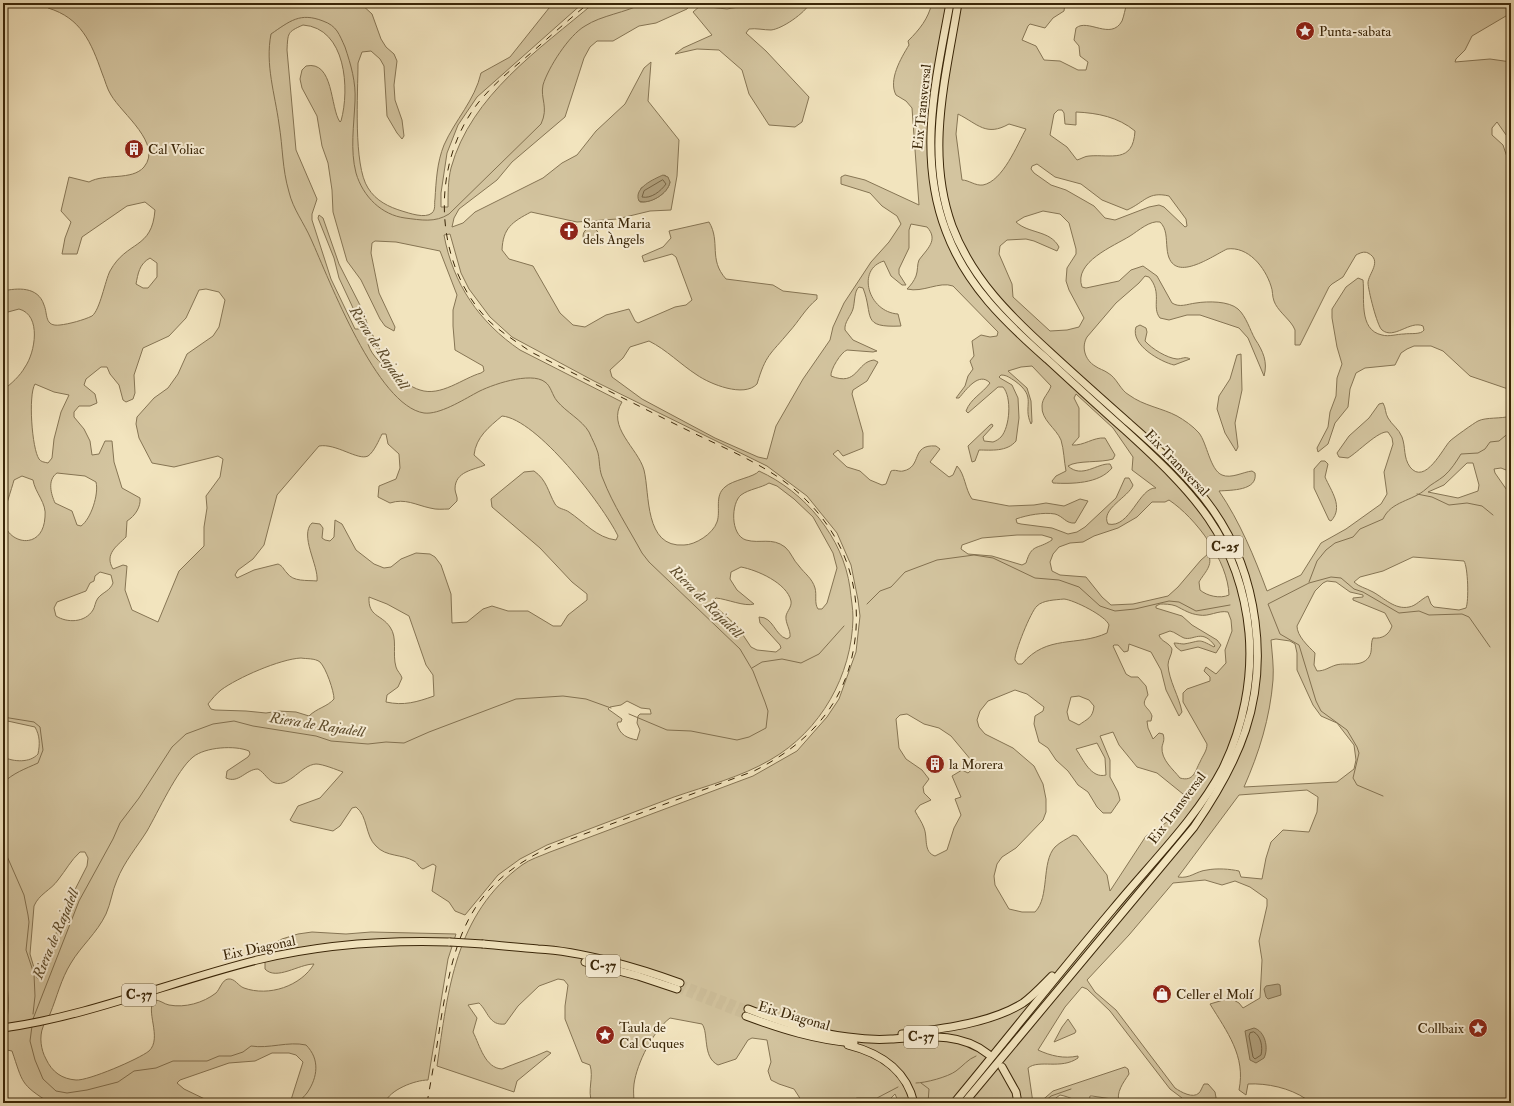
<svg xmlns="http://www.w3.org/2000/svg" width="1514" height="1106" viewBox="0 0 1514 1106" font-family="'IM FELL Double Pica',serif">
<style>
.green{fill:#d3c49f;stroke:#867554;fill-rule:evenodd}
.water{fill:#b3a380;stroke:#837150}
.lines{fill:none;stroke-linecap:round;stroke-linejoin:round}
.shore{stroke:#766444;stroke-width:1}
.stream{stroke:#837150;stroke-width:1}
.highway-tunnel{stroke:#cdbe9a;stroke-width:7;stroke-dasharray:7 3.5;stroke-linecap:butt}
.highway-casing{stroke:#3a2608;stroke-width:9}
.highway{stroke:#f2e4be;stroke-width:7}
.rail{stroke:#3a2608;stroke-width:1;stroke-dasharray:7 7;stroke-linecap:butt}
.highway-bridge-casing{stroke:#3a2608;stroke-width:9;stroke-linecap:butt}
.highway-bridge{stroke:#f2e4be;stroke-width:7}
.labels{text-anchor:middle;dominant-baseline:central;stroke-width:4;stroke-linejoin:round;paint-order:stroke}
.shield{fill:#f7edd5;stroke:#736246;stroke-width:1}
.shield-label{font-size:13px;font-weight:bold;fill:#3a2608}
.poi-label{font-size:14px;fill:#3a2608;stroke:#f7edd5;text-anchor:start}
.street-label{font-size:14px;fill:#3a2608;stroke:#f7edd5}
.water-label{font-size:15px;font-style:italic;fill:#5e4c2c;stroke:#f7edd5}
</style>
<rect width="100%" height="100%" fill="#f2e4be"/>
<filter id="stains"><feTurbulence type="fractalNoise" baseFrequency=".005" numOctaves="4"/><feColorMatrix values="0 0 0 0 .2 0 0 0 0 .09 0 0 0 0 .02 0 0 0 .5 -.17"/></filter>
<radialGradient id="worn" r=".72"><stop offset=".6" stop-color="#630" stop-opacity="0"/><stop offset="1" stop-color="#630" stop-opacity=".3"/></radialGradient>
<g class="green">
<path d="M45 3H360L372 14 381 39 386 47 394 54 397 61 394 85 395 100 402 120 404 136 402 139 397 133 387 116 384 66 380 59 371 51 362 52 358 63C358 93 353 165 368 188 376 201 389 207 402 211 409 213 425 219 432 213 436 209 434 204 435 199 436 182 437 162 444 145 455 120 475 100 481 73L510 57 553 3H583L477 97 458 125 447 153 441 193V207H448C448 194 448 180 451 168 471 95 540 49 594 3H692L687 9 656 23 639 26 613 41H597L590 47 584 58 565 117 512 162 497 180 459 209 454 218 452 227 463 223 475 212 543 178 562 163 577 155 596 131 625 104 644 68 651 62 648 101 679 140 677 176 671 210 650 211 617 219 577 222 531 212C512 222 503 228 502 250L509 259 533 266 560 313 573 325 585 327 606 315 629 309 635 321 638 323 675 307 686 305 692 300 676 257 672 254 644 262 642 256 663 247 671 238 669 231 709 222C721 242 708 259 726 279L773 285 783 291 817 295V299C805 309 799 321 789 332 770 355 766 354 757 384 744 398 710 384 697 375 680 364 667 350 649 341L630 347 623 358 610 370 612 377 642 399 715 438 758 457 767 459 776 426 803 379 830 340 833 327 844 303 871 262 889 242 901 224 897 216 882 206 870 193 841 184V177L845 175 865 180 919 205 912 108 906 101 896 95C888 80 901 58 909 45L908 41C920 29 928 19 932 3H1065L1064 11 1053 18 1045 28 1030 24 1028 26 1022 40 1036 46 1044 60 1060 61 1078 70H1086L1088 62 1080 56 1079 46 1074 40 1076 28C1088 18 1111 41 1122 21 1124 16 1125 9 1127 3H1511V13L1472 36 1465 50 1456 59 1455 62 1490 59 1511 62V142L1497 122 1492 128V135L1503 145 1509 163 1511 164V390L1470 376 1443 351 1431 346H1414L1407 349 1401 353 1395 365 1365 368 1356 373 1350 389 1348 407 1335 423 1328 444 1318 452 1317 448 1328 427 1330 412 1336 396 1337 378 1342 364 1337 347 1332 318V309L1346 287 1358 278 1363 280C1365 297 1358 330 1382 335 1389 337 1397 334 1404 334 1410 333 1421 335 1424 330L1423 326C1410 320 1394 340 1382 330 1377 326 1368 289 1368 283 1368 274 1383 261 1368 253 1364 251 1360 253 1356 255L1343 277 1332 284 1329 287 1300 345H1295V330L1293 326C1288 318 1277 310 1274 301 1272 296 1273 291 1271 286 1265 267 1248 246 1227 249 1209 258 1170 286 1167 248 1166 238 1167 229 1160 222 1150 220 1138 231 1130 236 1114 246 1073 262 1082 287L1086 288 1119 281 1131 270 1143 266 1157 276 1172 303C1180 308 1187 304 1196 303 1208 301 1229 301 1238 309 1246 316 1250 330 1255 339 1263 351 1268 362 1264 376L1248 338 1239 328 1200 315H1187L1169 320 1160 318C1151 307 1163 293 1149 277L1145 276 1139 283 1116 303 1087 337C1081 347 1085 360 1095 366 1099 369 1104 370 1108 373 1117 378 1120 390 1129 395 1144 406 1162 408 1177 416 1184 420 1193 426 1199 433 1207 443 1210 470 1222 475 1231 479 1243 472 1252 471L1255 473C1258 491 1231 490 1219 491 1240 522 1254 556 1267 591L1301 575 1321 543 1346 529 1381 504 1387 494 1384 472 1393 444 1392 438 1388 432C1379 430 1357 453 1348 458L1339 457 1337 453 1349 436 1369 418 1379 404 1383 403C1386 408 1385 413 1388 418 1392 425 1399 429 1402 437 1406 448 1403 457 1410 467 1425 486 1443 448 1450 441 1453 438 1474 423 1478 421 1486 417 1501 419 1511 416V472L1501 468 1494 469 1495 473 1511 496V1103H1303L1306 1099C1290 1088 1267 1083 1248 1084L1246 1095 1239 1090C1246 1056 1227 1032 1210 1004L1230 998 1239 1003 1243 1008 1260 998 1262 960 1259 941 1267 906V899L1250 887 1235 881 1222 885 1205 880 1173 883 1129 935 1087 980 1095 992 1116 1010 1175 1088C1181 1092 1193 1099 1199 1093 1201 1091 1202 1087 1204 1084H1208L1215 1092 1217 1103H1184L1182 1098 1170 1089 1110 1011 1087 989 1082 987 1065 1007 1038 1050C1051 1056 1064 1059 1078 1056V1058C1061 1070 1039 1059 1028 1068L1033 1103H899L895 1094 890 1099 882 1103H803L794 1089 779 1084 771 1080 768 1071 771 1062 767 1040 752 1038 748 1040 736 1059 718 1065C702 1057 709 1033 702 1024L670 1018C653 1031 637 1063 634 1084 633 1091 634 1097 634 1103H592C587 1090 594 1078 590 1065L582 1062 565 1019V1006L568 985 564 980 558 979 539 986 518 1006 505 1024C489 1026 488 1011 479 1003L468 1005 477 1018 473 1032C480 1046 485 1068 502 1069 516 1063 532 1058 547 1051L551 1053 517 1081 514 1092 437 1066C448 990 455 914 522 865 530 859 541 856 550 852L753 776 797 751 827 717 839 699 856 652 860 616 858 600 851 565 837 533 807 496 767 466 594 381 512 337 490 317 469 289 461 273 450 234 444 235C453 284 479 322 520 350L622 402C606 427 638 448 644 470 650 494 644 548 684 545 695 545 713 534 717 522 721 511 714 496 725 487 732 480 755 477 759 471 805 492 843 537 850 588 851 598 853 608 853 618 852 675 821 731 770 760 741 777 706 786 674 797 632 813 589 829 547 845L520 859 498 875 465 915 455 911 449 902 432 891 436 866 433 864 423 869C418 867 418 863 414 861 402 854 386 857 376 846 365 836 368 816 356 807L352 808 340 826 333 831 293 822 290 820 298 806 320 798 343 772C337 770 323 764 316 764 301 765 290 787 275 783 268 781 265 773 258 769 246 769 239 784 226 778L227 771 248 757 250 754 249 751C235 745 205 747 193 757 177 770 158 812 147 831 137 847 124 862 117 880 112 891 111 903 106 914 97 933 81 946 71 963 61 979 57 997 50 1014 48 1018 44 1022 43 1027 39 1037 41 1050 46 1059 52 1072 62 1079 76 1080 88 1081 139 1059 149 1051 163 1038 144 1009 155 1000 160 1000 164 1004 169 1005 185 1008 203 1003 216 993 220 989 222 980 228 979 235 978 238 986 244 988 269 997 301 986 314 964 299 964 276 981 265 969V955L270 946 282 939 298 934 312 932 346 934 371 932 456 934 448 959 428 1080C415 1080 389 1090 385 1103H290L303 1062 296 1055 289 1053H272L255 1061 229 1063 180 1080 177 1083 184 1089 213 1103H50C20 1084 23 1083 12 1051L7 1050 3 1053V1028C11 1019 9 983 3 974V757C14 762 30 763 38 754 40 744 40 736 35 727L3 720V390C11 384 20 376 25 367 35 353 42 315 19 309L8 312 3 311V291C17 288 38 286 44 305 48 314 44 327 60 325 69 324 84 320 92 316 100 310 105 281 110 271 127 240 152 250 155 210L145 202 127 206 82 237 77 254H62L65 238 71 222 61 211 69 177 89 182C105 173 132 181 144 167 163 144 122 114 111 95 107 89 105 80 102 73 91 42 81 18 48 8ZM303 25C346 28 350 89 341 121L340 122C330 108 334 60 306 66L302 70 300 79 302 88 317 116 322 146 328 163 332 190 333 212 347 261 361 280 380 319 385 326 394 331 395 327 379 293 371 253 372 243 375 241 396 242 440 251 457 295 453 310V326L455 350 483 366 484 371 481 373C463 378 441 397 420 390 410 387 403 380 394 374 384 366 372 357 368 344L370 342 377 351 380 352 379 347 368 326 363 311 339 264 323 218 319 215 318 218 334 258 339 278 360 323V329H355L331 279 312 220V214L317 199 296 150 287 50C288 33 287 32 303 25ZM1058 110H1062L1064 113 1065 124 1076 125V112C1098 113 1118 117 1135 131 1133 164 1111 154 1089 156 1085 156 1081 159 1077 160L1067 147 1050 135 1054 114ZM958 114C978 124 986 137 1009 124L1026 129C1017 145 1003 181 983 185 975 186 969 180 962 180L956 134ZM1037 164 1055 177 1081 184 1102 200 1127 210C1145 202 1148 191 1169 196L1186 219 1187 226 1185 227 1164 207 1159 205 1149 207 1115 220 1105 218 1094 206 1066 190 1051 185 1034 173 1031 169 1032 166ZM665 175 670 182C668 194 651 203 640 202L641 188ZM1043 211 1060 214 1069 223 1076 249V254L1067 268 1066 281 1069 290 1084 318 1079 327 1067 330 1050 331 1013 297 1012 284 999 254 1000 246 1007 240 1026 239 1034 241 1057 251 1059 247C1050 230 1029 234 1016 222L1024 217ZM911 224 927 227C939 240 927 249 919 260 917 264 918 271 916 276 914 281 911 285 907 289 923 293 939 281 953 286L998 332 997 336 990 337 981 335 972 341 974 356 970 361 973 369 968 376 965 386 956 398H959C966 390 979 371 990 383 982 394 971 398 966 411L968 413 998 387H1003C1012 397 1010 427 1001 437 999 439 996 441 993 442L984 441 983 437 993 426 992 424 990 425 968 446 972 462 975 461 979 450C991 450 1007 452 1016 441L1019 418 1018 398 1012 385 1000 378 999 377 1001 375C1007 375 1010 378 1015 381 1038 398 1022 405 1031 424L1032 422 1031 401 1027 388 1008 371 1021 367 1032 366 1051 386C1049 393 1042 398 1042 406 1041 420 1056 428 1061 440 1064 450 1064 461 1066 471L1056 476 1052 481 1053 483C1071 484 1099 484 1112 468L1110 464C1097 463 1082 479 1068 466 1077 460 1101 463 1113 459L1115 455 1105 438C1093 437 1084 446 1072 445L1079 437V408L1074 398 1076 394 1113 428 1133 457 1132 470 1156 488C1139 487 1130 529 1108 524 1100 509 1129 497 1133 485L1129 478H1125L1116 498 1085 527 1077 532 1068 534 1052 528 1021 524 1017 523 1016 519C1027 515 1044 512 1055 514 1063 516 1066 524 1075 523L1088 501 1080 499 1064 506 1046 503 1034 505 1009 506 972 499C965 489 965 474 957 466L953 475 949 477 930 462 940 449 936 446C910 444 923 467 903 471 899 472 895 469 891 471L886 484 882 485 870 480 860 471 847 467 833 454 838 450 843 456 863 448V433L852 394 853 390 867 381 878 362 874 360C856 362 858 387 831 376 830 370 841 352 847 350L873 352 877 351 853 340 845 330C844 322 851 316 853 309 855 302 854 291 859 287L863 288C874 316 860 328 901 326L898 314C868 312 856 269 884 261L891 276 902 285H906L899 274V269L909 248V230ZM150 258 157 263V277L148 288H143L136 284C138 274 139 264 150 258ZM206 289 219 292 225 300 219 327 213 336 187 354 178 374 168 388 154 398 137 417 136 424 139 438 152 463 174 467 218 456 223 459 220 477 206 496 207 508 204 527V546L179 571 158 622 132 610 125 590 127 566 123 565 113 569C104 554 117 546 126 537L127 521C135 516 141 507 140 498L122 488 114 462 112 441H105L99 454 92 455 90 441 84 429 74 417V412L79 406H90L97 403 95 394 84 385 86 379 101 367H107L110 374 119 385 123 400 126 402 133 399 135 393 134 375 143 348 169 336 186 318 199 290ZM35 384 54 392 69 395 61 412 54 439 52 458 48 463C44 462 41 462 39 459 32 449 28 395 35 384ZM502 416C537 419 603 505 618 536L616 540C597 538 584 522 569 512 565 509 558 509 555 504 548 492 547 480 534 471L524 472 491 499 492 507 540 548 572 582 587 594V600L568 615 561 626H553L528 611H508L492 606 483 609 467 622 452 623 451 594 441 565 435 557 430 554 416 553 401 559 391 567 384 568 374 564 356 550 342 524 335 520 334 537 330 541 325 540 322 538 323 528 320 524 312 523C299 535 319 566 317 581 307 580 293 582 287 573 283 569 283 566 278 564L254 570 237 578 235 575 238 570 253 559 264 545 277 495 319 446C336 443 358 461 368 456 374 452 379 440 382 434H386L388 444 399 454 400 468 396 479 379 486 378 497 390 503C405 498 416 505 430 508 437 510 443 509 449 509L457 501C458 497 455 493 455 489 455 471 474 470 485 465L474 455C476 437 489 427 502 416ZM1467 463H1473L1479 485 1478 491 1458 498 1428 492 1444 485ZM57 473 85 476 96 482C99 494 91 519 81 526L77 525 72 511 55 503C51 494 47 480 57 473ZM22 476 33 480C35 493 47 503 45 517 43 553 4 543 4 519 3 513 12 488 14 480ZM769 483 777 486 794 499 813 517 833 553 837 568 827 603 822 609H818C814 603 817 595 815 588 812 578 805 574 799 566 793 560 791 552 785 547 772 537 760 544 746 540 730 535 731 503 741 495 749 489 761 488 769 483ZM1169 500C1196 518 1228 561 1229 595 1220 599 1207 596 1200 590L1199 582C1204 573 1214 565 1208 554L1201 560 1178 587 1168 596 1133 604 1111 605 1102 597 1086 577 1060 575 1052 571 1050 562 1053 554 1059 547 1070 543 1083 542 1094 536 1118 528 1137 517 1152 502H1165ZM1017 535H1042L1052 538V540C1037 550 1032 543 1026 563L1022 565 992 556 968 554 961 549 962 545 982 538ZM1413 557 1464 561C1468 567 1469 601 1466 608L1459 610 1434 607 1431 604 1428 596C1421 599 1416 606 1409 607 1395 610 1384 598 1373 592 1366 588 1359 587 1354 582L1360 577 1383 571ZM741 567C757 570 787 583 791 601 792 607 787 611 786 616 785 623 791 630 790 637L787 639C774 635 774 617 759 617L760 623 780 645 781 648 776 652 757 650 751 647 737 626 717 608 713 601 716 598C727 599 745 607 754 604L737 590 730 579 731 572ZM100 572 111 575 113 583C110 591 103 592 98 598 95 602 95 607 93 610 85 623 67 623 56 616L54 608 57 602 86 591 90 583 94 581 95 576ZM1327 581 1336 582 1350 592 1363 595V597L1353 598V600L1385 613 1392 626C1389 635 1382 639 1373 638 1370 644 1373 651 1369 657 1361 668 1347 662 1336 665 1329 667 1325 671 1317 671L1314 665 1315 653C1308 646 1297 636 1297 626L1315 591 1323 583ZM369 597 387 604 409 616 426 665 433 675 434 696C417 702 404 706 386 702L387 695 398 687 402 678C401 674 397 671 396 667 392 654 398 638 390 627 381 614 368 617 369 597ZM1064 599C1074 600 1106 616 1109 625L1107 633C1077 647 1047 634 1022 664H1018L1015 660C1014 653 1031 611 1037 606 1043 600 1055 600 1064 599ZM1160 604C1164 604 1171 604 1176 606 1184 610 1190 614 1199 615 1209 617 1218 610 1228 612L1231 620 1232 631 1225 650 1226 663 1216 674 1206 667 1204 671 1210 677V681L1187 689 1183 693V702L1207 744C1207 751 1203 755 1200 762 1195 771 1194 782 1180 778 1173 769 1161 760 1162 747 1163 742 1165 740 1163 734L1159 733 1153 739 1148 728 1147 721H1151L1152 716C1149 706 1139 707 1148 695L1146 686 1138 677H1131L1126 674 1113 646 1114 645H1118L1124 652 1128 651 1129 644 1151 652 1161 670 1166 690 1179 716 1182 712C1179 696 1169 681 1168 665 1168 659 1172 655 1172 649 1169 642 1161 642 1159 635L1170 631C1175 632 1179 636 1184 638 1194 641 1202 628 1215 646L1214 647C1197 638 1202 641 1184 644 1181 644 1178 643 1174 643L1176 647 1181 651 1198 647 1216 653 1221 645 1217 640 1192 625 1182 616 1156 608V606ZM1276 639 1290 641 1295 644 1297 653V670L1313 705 1321 716 1337 723 1354 745 1356 760 1354 769 1337 782 1244 787C1259 753 1270 718 1273 680 1274 667 1272 653 1271 640ZM301 658C306 659 315 658 320 662 326 668 334 691 334 699 327 707 317 708 309 716L296 712 279 711 266 713 246 711 215 710 211 709 208 704C212 699 216 694 221 690 237 678 280 659 301 658ZM1015 690 1027 694 1044 707 1043 711 1035 716 1034 724 1039 742 1048 748 1056 760 1068 771 1078 785 1088 792 1097 807 1103 813H1111L1120 800 1118 792 1110 777V760L1100 736 1113 732 1119 745 1137 767 1157 773 1183 794 1190 793 1181 807 1167 822 1146 836 1110 891 1107 875 1077 836 1073 835C1067 839 1060 842 1055 847 1041 862 1050 897 1035 912H1022L1009 909 995 885 994 876 997 864 1002 857 1016 848 1043 820 1046 812V799L1043 784 1034 766 1013 748 985 734 979 727 977 720 980 711 988 701ZM1079 696 1089 700 1094 706C1093 718 1087 719 1079 725L1069 720 1067 712 1071 697ZM627 701 641 708 650 709 651 713V714H640L638 716 637 723 640 730 637 740C627 738 620 735 617 724L618 722H621L622 719 608 709 610 707 621 705ZM907 714 924 724 939 728 951 736 976 766 968 773 962 770 952 776 961 797 955 799 961 815 954 828 947 850 935 856C923 852 928 838 924 828 922 822 918 817 915 811L920 805 931 800 924 793 923 787 929 779 922 770 906 759 899 748 896 719 900 715ZM1097 743 1105 758 1106 775C1091 779 1083 759 1076 749ZM1307 790 1318 797 1317 812 1309 832 1283 830 1271 842 1266 858 1262 879 1241 877 1239 871C1230 869 1217 868 1207 870 1196 871 1190 879 1178 877L1239 795ZM80 852H85L88 858 87 866 60 919 45 973 41 978H37L30 954 34 906C39 894 51 890 58 880 66 870 71 860 80 852Z"/>
<path d="M762 3H810C805 13 782 29 771 30 764 30 756 28 749 29L746 33 766 51 809 97 802 122 795 127 769 125 749 94 742 70 719 50 697 49 675 54 683 48 712 35 693 12 700 6 727 9Z"/>
<circle cx="591" cy="236" r="8"/>
<path d="M1140 325 1146 328 1147 332 1145 341C1152 349 1167 358 1177 359 1182 359 1185 356 1190 359L1174 365C1161 362 1130 345 1136 327Z"/>
<path d="M1241 354 1242 390 1235 423 1238 447 1236 451 1225 433 1217 409 1219 396 1230 379 1237 355Z"/>
<path d="M1321 461H1325L1328 464 1325 477C1331 491 1344 507 1331 521L1329 520 1314 488V469Z"/>
<path d="M1068 1019 1076 1031 1075 1033 1054 1042 1062 1027Z"/>
<path d="M1125 1067 1128 1069 1129 1074C1123 1083 1116 1092 1119 1103H1115L1112 1099 1092 1096H1090L1089 1103C1079 1103 1071 1097 1060 1095L1049 1103H1039L1053 1091Z"/>
</g>
<g class="water">
<path d="M663 175 668 177 670 182C668 194 649 205 639 201 633 188 654 179 663 175Z"/>
<path d="M1278 984 1280 985 1281 995 1268 999 1266 997 1264 989 1266 986Z"/>
<path d="M1254 1028C1265 1031 1269 1048 1264 1058L1256 1063 1250 1060 1245 1031Z"/>
</g>
<g class="lines">
<g class="shore">
<path d="M663 180 666 184C661 191 651 199 642 197L644 191Z"/>
<path d="M1254 1032C1261 1036 1263 1047 1261 1055L1255 1059 1253 1057 1249 1036 1250 1033Z"/>
</g>
<g class="stream">
<path d="M1417 494 1432 497 1449 505 1467 503 1482 506 1493 515"/>
<path d="M1309 582 1317 561 1326 550 1335 543 1353 537 1360 529 1383 519C1391 501 1413 501 1426 489 1431 484 1438 481 1444 476 1451 470 1456 462 1461 454L1478 453 1485 449 1490 442 1499 441 1511 431"/>
<path d="M867 604 880 591 891 587 905 572 937 560 974 555 993 558 1035 578 1059 580 1079 587 1100 606 1115 611 1135 609 1169 601 1179 602 1196 611 1230 605"/>
<path d="M752 668 762 662 782 659 801 663 819 654 844 626"/>
<path d="M629 714 667 730 691 731 737 740 749 737 766 728 768 711 765 702 753 671 740 649 649 562 642 553C629 529 613 505 603 479 599 471 600 462 598 453 596 446 592 439 589 432 582 420 566 412 557 401 552 395 551 386 545 382 531 371 490 385 476 393 463 400 439 415 424 413 377 406 329 279 311 239 304 223 293 209 289 192 282 168 283 148 279 124 275 94 265 65 271 34 290 21 300 12 323 21 337 26 339 34 345 47 351 65 356 82 355 101 354 125 350 150 356 173 363 197 382 215 405 218 421 220 435 223 449 214L541 124C549 107 540 99 543 85 548 68 569 35 585 26 602 15 625 13 644 3"/>
<path d="M3 717 34 722 40 727 43 750 38 763C25 769 13 773 3 783"/>
<path d="M1383 796 1357 785 1353 778 1359 753 1357 747 1347 730 1321 711 1316 701 1299 645 1280 634 1268 604 1309 583 1331 577 1341 578 1354 589 1363 592 1399 613 1419 611 1429 615 1462 614 1469 617 1490 647"/>
<path d="M3 847 24 895 28 915 29 922 26 950 34 974 35 996 33 1014"/>
<path d="M33 1019 79 901 113 839 120 823 139 798 172 747 186 734 213 724 234 721 253 726 316 736 331 741 368 744 386 742 404 743 429 732 516 699 563 696 586 699 611 708"/>
<path d="M32 1026 30 1041 35 1060 43 1079 56 1091 67 1093 87 1090 118 1082 134 1071 156 1068 173 1061H207L219 1056H231L243 1052 251 1046C269 1049 288 1041 306 1045 320 1059 318 1077 307 1093 304 1097 301 1098 300 1103"/>
<path d="M916 1083C925 1083 948 1077 956 1071 963 1066 968 1059 976 1056"/>
<path d="M921 1083 929 1089 928 1103"/>
<path d="M842 1103 857 1098H877L898 1087"/>
<path d="M1043 1103 1051 1096 1071 1089"/>
</g>
<g class="highway-tunnel">
<path d="M680 983 748 1009"/>
<path d="M677 989 746 1016"/>
<path d="M985 1057 1000 1071"/>
</g>
<g class="highway-casing">
<g id="highway">
<path d="M950 3C936 80 917 155 946 231 966 285 1005 322 1047 359 1073 383 1099 407 1125 430 1192 491 1240 538 1249 633 1253 679 1243 727 1223 768 1197 818 1149 865 1113 909 1059 973 1007 1039 954 1103"/>
<path d="M958 3C946 77 925 152 952 226 972 279 1010 316 1051 353 1077 377 1103 400 1130 424 1196 482 1243 529 1255 621 1266 702 1239 762 1194 827L964 1103"/>
<path d="M483 944C502 946 520 947 538 949 581 951 639 968 680 983"/>
<path d="M585 962 638 976 677 989"/>
<path d="M748 1009C781 1022 813 1033 848 1037 862 1039 877 1040 891 1039 924 1037 960 1031 988 1054"/>
<path d="M746 1016C781 1029 816 1040 854 1043"/>
<path d="M3 1028C90 1016 172 981 257 960 319 945 386 940 450 942"/>
<path d="M902 1034C940 1029 989 1024 1023 1003 1033 996 1043 985 1052 976"/>
<path d="M848 1045C880 1053 906 1069 914 1103"/>
<path d="M1002 1067 1016 1092 1018 1103"/>
</g>
</g>
<use href="#highway" class="highway"/>
<path class="rail" d="M427 1103C432 1075 437 1047 441 1019 455 935 469 885 552 846L754 771C804 746 842 709 853 652 867 581 837 517 778 477 748 457 713 443 681 427 631 402 581 377 531 352 517 342 502 333 489 321 433 264 430 165 478 103 492 86 508 72 524 59 546 40 567 21 589 3"/>
<g class="highway-bridge-casing">
<path id="highway-bridge" d="M450 942 483 944"/>
</g>
<use href="#highway-bridge" class="highway-bridge"/>
</g>
<defs>
<g id="sight-disc" transform="scale(1)"><circle r="9.5" fill="#8f2418" stroke="#f7edd5"/><path d="M0-6L1.8-2.2L6-1.7L2.9 1.2L3.7 5.4L0 3.3L-3.7 5.4L-2.9 1.2L-6-1.7L-1.8-2.2Z" fill="#fff"/></g>
<g id="building-disc" transform="scale(1)"><circle r="9.5" fill="#8f2418" stroke="#f7edd5"/><path d="M-4-6H4V6H1V3H-1V6H-4ZM-2.5-4.3h1.7v1.8h-1.7ZM.8-4.3h1.7v1.8H.8ZM-2.5-1h1.7V.8h-1.7ZM.8-1h1.7V.8H.8Z" fill="#fff"/></g>
<g id="church-disc" transform="scale(1)"><circle r="9.5" fill="#8f2418" stroke="#f7edd5"/><path d="M-1.2-6h2.4v3.5h3.3v2.4h-3.3V6h-2.4V-.1h-3.3v-2.4h3.3Z" fill="#fff"/></g>
<g id="shop-disc" transform="scale(1)"><circle r="9.5" fill="#8f2418" stroke="#f7edd5"/><path d="M-5-2.5h2.3a2.7 3.5 0 0 1 5.4 0H5L5.5 6h-11ZM-1.5-2.5h3a1.5 2.3 0 0 0-3 0Z" fill="#fff"/></g>
</defs>
<g fill-rule="evenodd">
<use href="#sight-disc" x="1305" y="31"/>
<use href="#building-disc" x="134" y="149"/>
<use href="#church-disc" x="569" y="231"/>
<use href="#building-disc" x="935" y="764"/>
<use href="#shop-disc" x="1162" y="994"/>
<use href="#sight-disc" x="1478" y="1028"/>
<use href="#sight-disc" x="605" y="1035"/>
</g>
<g class="labels">
<g class="shield">
<rect x="1207" y="536" width="36" height="22" rx="3"/>
<rect x="586" y="955" width="34" height="22" rx="3"/>
<rect x="122" y="984" width="34" height="22" rx="3"/>
<rect x="904" y="1026" width="34" height="22" rx="3"/>
</g>
<g class="shield-label">
<text x="1225" y="547">C-25</text>
<text x="603" y="966">C-37</text>
<text x="139" y="995">C-37</text>
<text x="921" y="1037">C-37</text>
</g>
<g class="poi-label">
<text x="1319" y="31">Punta-sabata</text>
<text x="148" y="149">Cal Voliac</text>
<text x="583" y="223">Santa Maria<tspan x="583" dy="16">dels Àngels</tspan></text>
<text x="949" y="764">la Morera</text>
<text x="1176" y="994">Celler el Molí</text>
<text x="619" y="1027">Taula de<tspan x="619" dy="16">Cal Cuques</tspan></text>
<text x="1464" y="1028" text-anchor="end">Collbaix</text>
</g>
<g class="street-label">
<text transform="translate(922 107) rotate(-84)">Eix Transversal</text>
<text transform="translate(1177 463) rotate(46)">Eix Transversal</text>
<text transform="translate(1177 808) rotate(-53)">Eix Transversal</text>
<text transform="translate(259 948) rotate(-12)">Eix Diagonal</text>
<text transform="translate(794 1016) rotate(16)">Eix Diagonal</text>
</g>
<g class="water-label">
<text transform="translate(379 348) rotate(57)">Riera de Rajadell</text>
<text transform="translate(706 602) rotate(45)">Riera de Rajadell</text>
<text transform="translate(317 725) rotate(9)">Riera de Rajadell</text>
<text transform="translate(56 934) rotate(-67)">Riera de Rajadell</text>
</g>
</g>
<rect width="1514" height="1106" fill="none" stroke="#f2e4be" stroke-width="16"/>
<rect x="4" y="4" width="1506" height="1098" fill="none" stroke="#3a2608" stroke-width="2"/>
<rect x="8" y="8" width="1498" height="1090" fill="none" stroke="#3a2608"/>
<rect width="100%" height="100%" filter="url(#stains)"/>
<rect width="100%" height="100%" fill="url(#worn)"/>
</svg>
